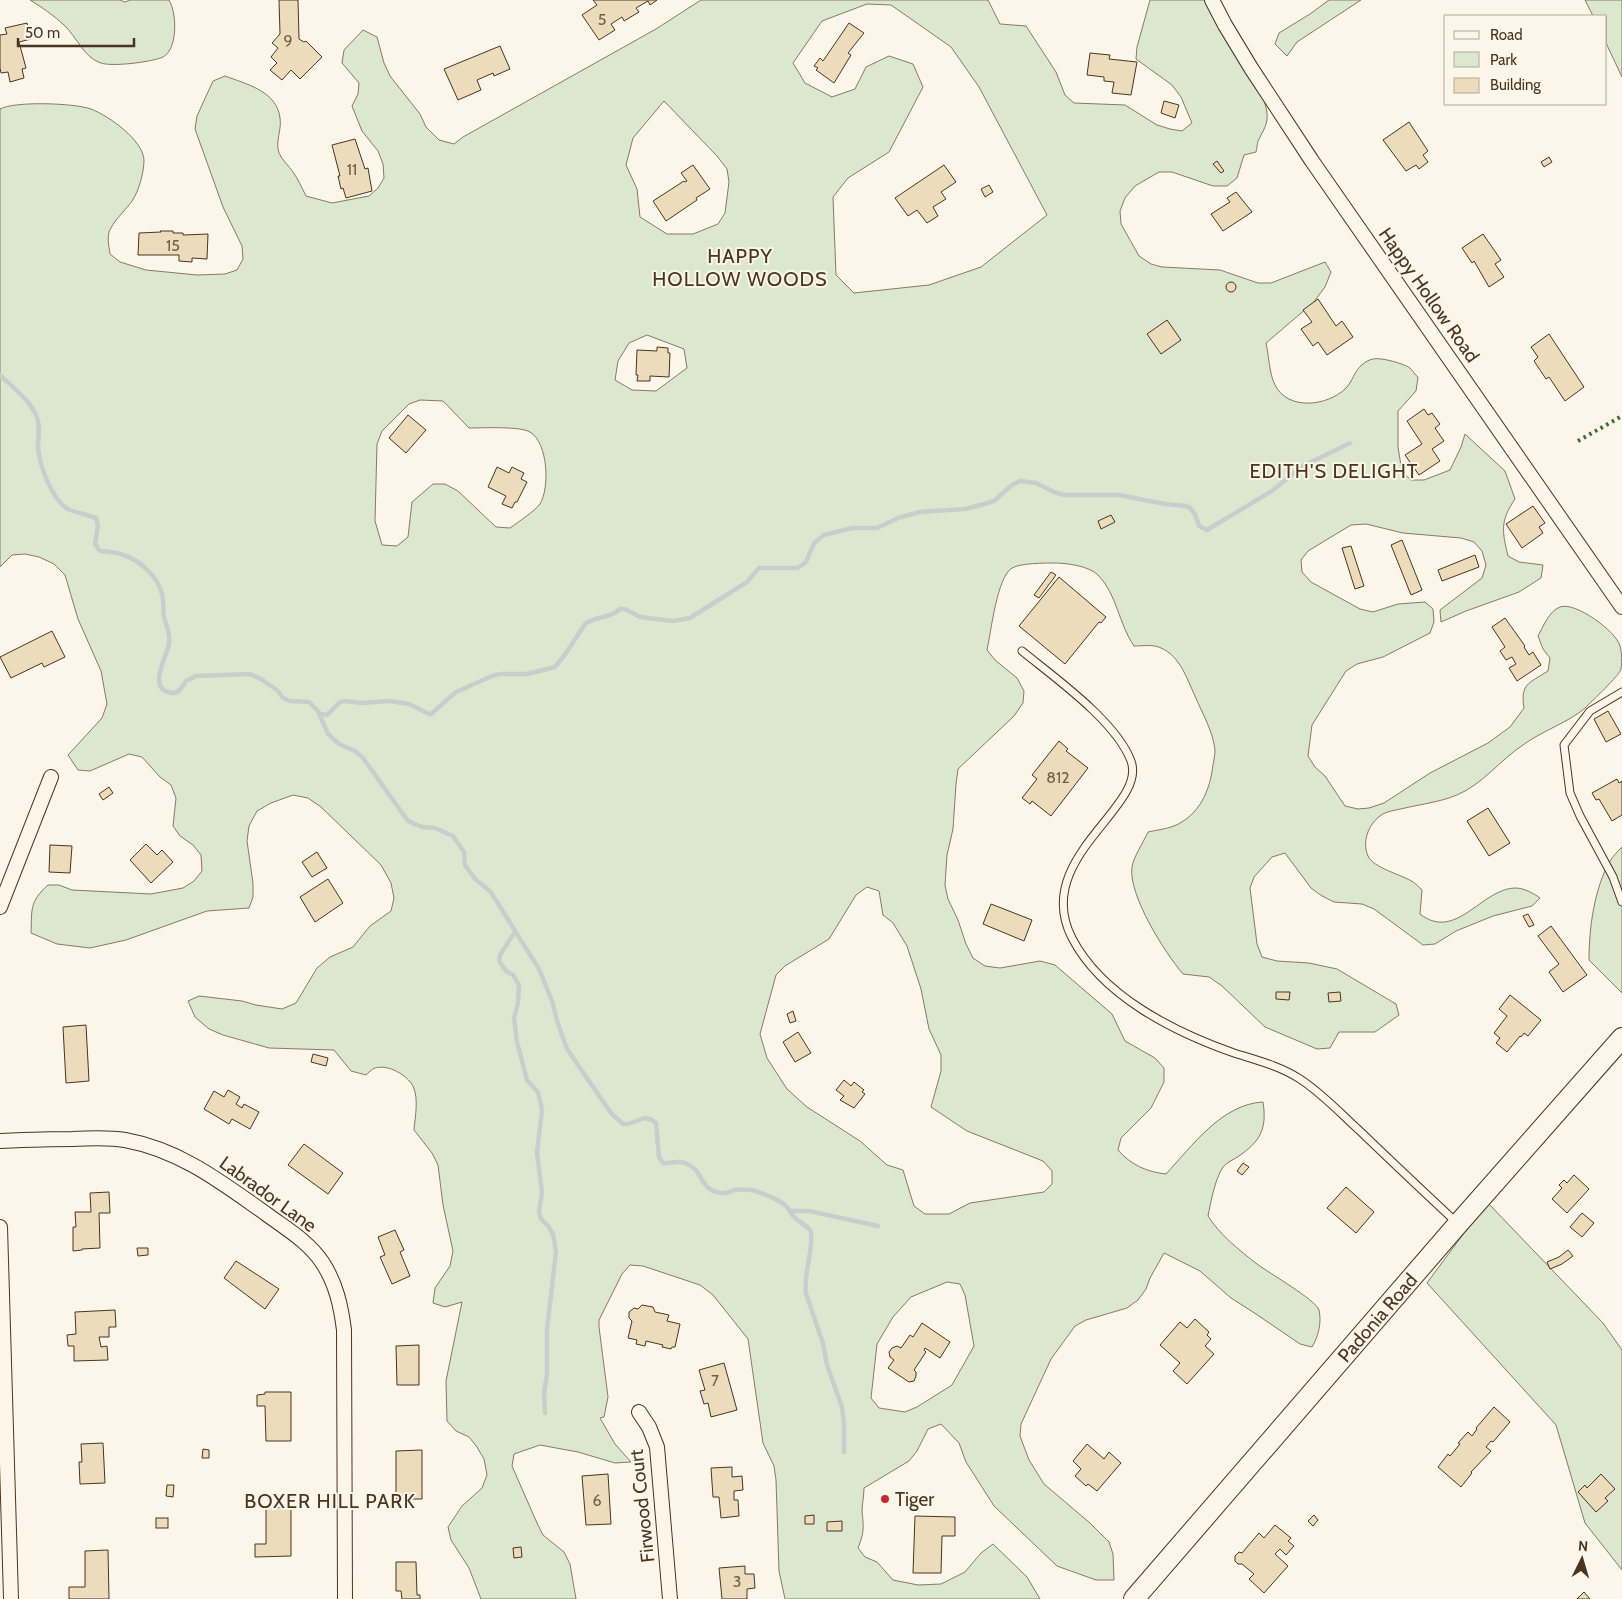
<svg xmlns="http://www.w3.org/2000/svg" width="1622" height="1599" viewBox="0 0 1622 1599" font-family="Cabin,sans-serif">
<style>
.green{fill:#dce7d0;stroke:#887966;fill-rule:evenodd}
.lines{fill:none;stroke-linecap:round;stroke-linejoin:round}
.stream{stroke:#c9cecd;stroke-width:4.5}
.building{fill:#ecdcbc;stroke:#4a3520}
.lane-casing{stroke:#4a3520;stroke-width:9}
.street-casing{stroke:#4a3520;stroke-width:16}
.secondary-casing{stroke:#4a3520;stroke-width:22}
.lane{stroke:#fbf6e9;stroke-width:7}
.street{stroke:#fbf6e9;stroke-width:14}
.secondary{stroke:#fbf6e9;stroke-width:20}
.hedge{stroke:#436837;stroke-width:4;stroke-dasharray:2.5 4;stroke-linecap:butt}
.poi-dot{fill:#c62828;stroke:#fbf6e9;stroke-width:2}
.labels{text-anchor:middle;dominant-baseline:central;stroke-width:4;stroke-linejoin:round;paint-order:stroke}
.number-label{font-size:16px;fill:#725f47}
.street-label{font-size:19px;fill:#4a3520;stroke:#fbf6e9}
.poi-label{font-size:19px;fill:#4a3520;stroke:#fbf6e9;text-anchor:start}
.neighbourhood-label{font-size:20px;letter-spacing:1px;fill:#4a3520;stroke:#fbf6e9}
</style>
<rect width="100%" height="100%" fill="#fbf6e9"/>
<g class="green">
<path d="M30 0H120L125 2 130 0H169C177 13 178 49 163 57 152 62 112 67 101 63 84 58 77 37 64 25 54 16 42 7 30 0Z"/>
<path d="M701 0H988L1000 24 1026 26 1056 72 1065 95 1074 103 1125 105 1157 125 1170 129 1182 131 1192 123 1181 97 1172 85 1136 59 1137 47 1150 0H1208C1223 25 1271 94 1267 120 1266 128 1261 134 1258 141 1257 144 1257 149 1256 152L1244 155 1237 178 1227 186H1213L1172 172H1159L1135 186 1125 198 1120 211 1121 224 1139 256 1151 264 1162 267 1220 270 1258 283H1271L1325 262 1331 272 1325 287 1313 303 1266 343C1269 356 1269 373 1275 385 1288 411 1327 406 1345 389 1353 382 1354 370 1363 364 1365 362 1371 359 1373 359 1381 357 1405 364 1410 368 1413 371 1415 375 1418 377L1416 391 1398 411V447L1402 472 1411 480H1424L1450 470 1461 447 1465 434 1505 471 1515 499C1500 521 1502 531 1508 556L1519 562 1543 565 1541 578 1519 592 1466 611 1441 622 1440 610 1482 578 1486 565 1482 551 1474 542 1461 538 1403 533 1366 524 1351 525 1308 551 1301 560 1302 572 1311 582 1360 609 1373 612 1398 604 1425 602 1433 609 1434 622 1430 633 1383 657 1357 664 1346 671 1312 725 1308 756 1315 767 1325 776 1345 806 1358 809 1369 808 1384 803 1430 773 1488 743 1510 727 1524 708C1520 684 1529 683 1548 671L1550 658 1543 649 1538 636C1543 627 1549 611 1560 607 1575 601 1617 632 1620 646 1622 652 1622 664 1621 669 1620 675 1591 702 1585 708 1571 721 1540 732 1523 745 1500 760 1483 784 1457 795 1440 802 1422 804 1405 808 1397 810 1386 811 1380 816 1368 825 1362 842 1368 856 1373 868 1403 875 1413 882 1416 884 1419 887 1422 890L1420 914C1456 942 1481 889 1515 888 1524 888 1533 893 1540 898L1532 906 1493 916 1456 931 1435 944 1423 945 1374 909 1362 904 1334 902 1322 896 1311 888 1285 853 1272 857 1254 877 1250 888 1257 944 1262 957 1277 961 1309 963 1337 969 1396 1004 1399 1015 1375 1032H1339L1330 1048 1317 1049 1265 1027 1222 986 1209 977 1183 974C1165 953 1128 895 1132 867 1133 858 1144 841 1148 832 1157 830 1166 829 1174 826 1200 815 1210 790 1213 765 1214 760 1215 754 1215 750 1213 731 1202 713 1195 696 1187 679 1180 656 1161 648 1153 644 1143 646 1134 646 1119 625 1117 594 1098 575 1089 566 1067 563 1054 563 1044 563 1021 563 1012 568 997 577 991 632 987 650L995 660 1017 678 1024 691 1023 703 1014 716 958 769 956 784 953 829 947 855 945 885 948 899 958 920 966 944 973 958 985 966 1000 968 1040 961 1055 965 1112 1014 1125 1041 1155 1058 1164 1068V1082L1151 1108 1121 1138 1118 1150C1131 1165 1147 1172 1166 1174 1192 1146 1222 1104 1263 1102 1267 1128 1261 1141 1239 1156 1235 1159 1227 1162 1223 1167 1215 1179 1211 1201 1208 1216 1220 1235 1239 1250 1257 1264 1269 1273 1316 1300 1319 1310 1322 1323 1318 1337 1312 1347L1300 1344 1256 1314 1231 1298 1200 1271 1164 1253 1150 1278 1146 1289 1138 1300 1127 1308 1086 1320 1075 1326 1051 1359 1021 1424 1020 1436 1029 1460 1044 1484 1090 1523 1109 1542 1113 1554 1114 1580H1096L1057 1566 994 1506 966 1462 959 1443 941 1424 928 1429 917 1451 909 1461 864 1488C864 1496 862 1504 862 1512 864 1528 864 1533 858 1548L865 1557 877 1562 893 1580 918 1585 941 1584 965 1572 981 1553 993 1544 1027 1577 1040 1599H785L779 1571 776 1480 774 1466 763 1443 748 1339 713 1295 700 1285 643 1266 630 1265 622 1274 599 1320V1327L608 1397 604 1417 600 1418 615 1444 631 1462 615 1463 578 1452 540 1445 514 1454 512 1466 537 1523 543 1535 564 1552 570 1564 576 1599H481L469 1568 451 1540 448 1527 462 1506 482 1488 487 1475 484 1459 477 1447 469 1437 456 1431 447 1421 446 1381 462 1302 445 1307 433 1303 435 1288 450 1266 453 1251 443 1205 438 1165 432 1153 414 1130C415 1117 419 1099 413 1086 407 1075 388 1064 375 1068 372 1069 368 1073 366 1075L351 1071 334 1050 269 1048 223 1035 209 1029 195 1017 188 1001 199 996 242 1001 256 1005 282 1009 296 1003 317 968 330 957 353 947 370 926 391 911 394 898 391 883 381 865 321 807 308 798 293 795 271 803 257 811 249 826 247 841 253 883V897L249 908 207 911 126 940 90 948 57 944 31 933C32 910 29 902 48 885H59L72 890 151 894 183 888 194 881 202 871 201 855 193 845 180 836 173 826 176 798 171 785 160 777 142 757 129 754 90 771 78 770 68 755 102 718 107 704 101 671 78 619 65 575 54 564 39 557 25 554 12 555 0 567V109C15 101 74 103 91 109 109 116 143 140 144 160 144 172 139 191 132 201 126 210 116 218 111 228 106 235 109 246 110 254L120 262 146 270 197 275 225 274 237 270 243 259 242 246 223 207 195 129 197 116 213 81 225 76C246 84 277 91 280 118 282 130 275 141 279 153 282 160 289 166 293 172 298 179 302 188 306 196L332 203 369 196 378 188 384 178 383 164 378 151 362 131 352 106 358 94 359 83 342 63 344 50 363 30 377 37 384 63 390 76 420 114 426 127 439 140 454 144 463 137 656 29ZM867 4 891 5 951 47 979 87 1047 215 981 267 929 285 854 293 836 275 833 197 848 178 889 152 923 87 913 64 889 56 866 67 855 89 832 97 805 83 793 63 822 21ZM664 101 717 156 727 169 729 182 725 213 718 224 693 234H667L640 217 637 189 626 165 633 138ZM647 335 684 349 687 368 656 391 632 390 615 380 618 361 629 343ZM420 400 443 401 469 428C482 428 520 426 530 432 548 443 550 487 540 504 535 511 518 522 510 528L496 527 458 491 445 484H433L412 502 408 537 397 546 382 545 375 521 377 444 382 431 409 404ZM867 887 879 891 883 915 893 923 907 946 921 989 929 1029 941 1055V1071L931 1107 967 1131 1043 1161 1052 1171V1184L1044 1192 970 1203 949 1214H925L914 1206 903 1170 887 1165 860 1141 807 1107 787 1089 767 1058 760 1034 776 975 785 966 829 939 856 895ZM947 1282 960 1284 965 1295 974 1346 952 1385 917 1407 905 1412 879 1408 871 1398 877 1344 893 1317 911 1297Z"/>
<path d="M1329 0H1361L1297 42 1287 56 1275 44 1279 33 1310 14Z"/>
<path d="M1585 0H1622V77L1606 43V16H1593Z"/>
<path d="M1622 847V993L1589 960C1589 929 1594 889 1610 861 1613 856 1618 851 1622 847Z"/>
<path d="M1487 1202 1603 1323 1622 1350V1570L1585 1523 1556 1425 1427 1283Z"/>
</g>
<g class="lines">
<g class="stream">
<path d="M0 375C12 387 29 399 36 415 41 426 38 436 38 446 39 464 52 502 70 510 78 513 88 515 96 518L98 525 95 544 100 551C108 552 116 552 123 555 140 560 158 577 162 594 164 602 163 610 164 617 166 626 171 634 169 644 166 659 145 692 175 693L180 690 186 681 196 676 250 674 261 679 277 690 283 698 290 701 309 702 318 711 328 734 339 744 355 751 363 758 408 821 422 827 435 828 453 836 464 852 465 865 475 879 490 891 539 969 552 1001 558 1024 567 1049 611 1113 623 1124H628L645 1118 652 1120 656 1123 659 1157 663 1163C670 1164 677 1160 685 1163 706 1171 697 1189 721 1193 726 1194 730 1191 735 1190 740 1189 746 1190 751 1190 758 1191 780 1200 786 1206 789 1209 791 1214 795 1218 800 1223 810 1226 811 1233 813 1254 803 1274 806 1294L823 1343 827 1365 842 1407 844 1423V1452"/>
<path d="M320 714 327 715 340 702 345 701 361 703 389 701 409 704 429 714H431L456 692 492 676 500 674H527L555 667 566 653 585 624C597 615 608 620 620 609H625L640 617 673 621 690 618 747 582 759 568H798L806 562 814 543 824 535 852 528H877L898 518 920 512 965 509 981 505 994 501 1012 485 1020 481 1036 483 1054 492 1064 495H1119L1165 504 1185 506 1189 507 1195 514 1199 526 1207 530 1272 491 1301 467 1350 443"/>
<path d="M515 932 500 955 499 961 506 971 513 975 519 985 518 1003 514 1018 517 1042 527 1080 538 1092 542 1110 537 1153 542 1192 539 1212 541 1219 548 1226 553 1234 556 1252 547 1329V1374L544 1393 545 1413"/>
<path d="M790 1211H809L878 1226"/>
</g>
</g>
<g class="building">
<path d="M279 0H298L299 39 304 42 306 41 322 57 300 79 291 70 282 80 270 70 277 63 271 57 278 48 272 43 280 34Z"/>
<path d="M593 0H657L650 5 648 1 636 8 639 12 624 21 622 17 611 24 615 30 599 40 582 15 597 5Z"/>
<path d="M27 23 31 39 19 42 26 68 22 69 24 78 10 82 8 72 1 73 0 68V35L7 34 5 28Z"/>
<path d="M849 23 864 33 848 53 851 55 834 83 816 70 818 68 814 66 820 58 823 61Z"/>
<path d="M500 46 510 69 494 76 493 73 477 80 481 90 458 100 444 69Z"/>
<path d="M1090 53 1110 55 1109 59 1137 62 1131 95 1112 93 1114 82 1104 81V77L1087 75Z"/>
<path d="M1164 101 1179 105 1175 118 1161 113Z"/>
<path d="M1409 122 1428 151 1423 155 1428 162 1419 169 1416 165 1406 171 1383 140Z"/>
<path d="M355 139 365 169 368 168 372 191 346 198 343 188 341 189 338 176H340L332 145Z"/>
<path d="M1549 157 1552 162 1544 167 1541 162Z"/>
<path d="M1217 161 1224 171 1221 173 1213 164Z"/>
<path d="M693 165 710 189 696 198 697 200 666 221 653 201 684 181 685 182 687 181 681 173Z"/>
<path d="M944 165 956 182 941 192 946 199 933 207 938 216 927 223 917 210 908 216 895 198Z"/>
<path d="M989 185 993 192 985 197 981 189Z"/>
<path d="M1236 192 1252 212 1223 231 1211 214 1230 202 1227 198Z"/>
<path d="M160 231H173V233H183V235L208 234 207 259 192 258V262L179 261V255H138L139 233 161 232Z"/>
<path d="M1483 234 1501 260 1495 264 1504 277 1489 287 1474 261 1472 263 1462 248Z"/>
<circle cx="1231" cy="287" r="5"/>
<path d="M1318 299 1336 326 1342 321 1353 337 1327 355 1318 342 1313 346 1301 329 1312 322 1303 310Z"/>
<path d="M1167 320 1181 340 1161 354 1147 334Z"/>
<path d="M1549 334 1584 387 1565 401 1549 377 1546 379 1534 361 1538 357 1531 347Z"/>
<path d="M657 347 668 348V353H670L669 377 650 376V381H637L638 375H636L637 350 657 351Z"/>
<path d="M1424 409 1428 415 1432 413 1440 424 1435 428 1444 441 1432 449 1440 461 1419 475 1405 455 1422 444 1407 421Z"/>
<path d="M408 415 426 430 406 453 389 438Z"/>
<path d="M497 467 509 473 512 467 524 473 521 479 527 482 517 502H515L512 508 502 504 506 496 488 487Z"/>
<path d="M1533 506 1545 523 1539 527 1543 533 1522 548 1506 524Z"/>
<path d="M1111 515 1115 522 1101 529 1098 521Z"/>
<path d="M1402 540 1422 590 1411 595 1391 545Z"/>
<path d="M1351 546 1364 586 1355 589 1342 548Z"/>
<path d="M1475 555 1479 567 1442 581 1438 570Z"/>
<path d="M1051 572 1056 575 1039 598 1034 595Z"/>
<path d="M1059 577 1106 617 1101 623 1099 622 1065 664 1019 626Z"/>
<path d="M1505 618 1525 646 1524 647 1529 655 1533 652 1541 665 1517 681 1509 668 1516 664 1512 657 1506 660 1500 651 1505 647 1492 627Z"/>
<path d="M52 631 65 657 44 667 42 663 11 678 0 657Z"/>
<path d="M1608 711 1621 734 1606 742 1594 719Z"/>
<path d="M1059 741 1068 749 1066 751 1088 768 1051 816 1032 801 1030 804 1022 798 1037 779 1032 775Z"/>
<path d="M1617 779 1619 783 1622 781V815L1612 821 1599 799 1596 800 1592 793Z"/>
<path d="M109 787 113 793 103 800 99 794Z"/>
<path d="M1488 808 1510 843 1489 856 1467 821Z"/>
<path d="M146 844 157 855 162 850 173 862 151 883 130 860Z"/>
<path d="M50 845 72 846 70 873 49 872Z"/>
<path d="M317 852 327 868 312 877 302 862Z"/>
<path d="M328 879 343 903 315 922 300 897Z"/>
<path d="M991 904 1032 920 1024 941 983 924Z"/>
<path d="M1528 914 1534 925 1529 927 1523 916Z"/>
<path d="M1551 926 1587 975 1563 992 1549 972 1559 964 1538 936Z"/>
<path d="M1276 992H1290L1289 1000 1276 999Z"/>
<path d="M1340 992 1341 1001 1329 1002 1328 993Z"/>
<path d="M1510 995 1541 1020 1528 1036 1524 1033 1521 1037 1520 1036 1507 1052 1496 1043 1500 1038 1494 1033 1507 1016 1499 1009Z"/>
<path d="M793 1011 796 1021 790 1023 787 1014Z"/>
<path d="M86 1025 89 1081 66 1083 63 1027Z"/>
<path d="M798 1032 811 1053 795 1062 783 1042Z"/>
<path d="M313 1054 328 1058 326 1066 311 1062Z"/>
<path d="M844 1080 851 1086 854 1082 864 1090 862 1092 865 1094 854 1108 840 1100 844 1096 836 1090Z"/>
<path d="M228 1090 240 1097 236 1104 242 1108 244 1104 259 1112 250 1129 232 1119 229 1124 204 1109 214 1091 224 1097Z"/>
<path d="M304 1144 343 1173 328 1194 288 1165Z"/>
<path d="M1243 1163 1249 1167 1242 1175 1237 1171Z"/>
<path d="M1574 1175 1589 1189 1567 1213 1552 1199 1562 1188 1559 1185 1564 1180 1567 1183Z"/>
<path d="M1346 1187 1374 1212 1356 1233 1327 1208Z"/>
<path d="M109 1192 110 1213H99L100 1248 82 1249V1250L73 1251V1227H76L75 1212H91L90 1193Z"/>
<path d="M1582 1213 1594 1223 1582 1237 1570 1227Z"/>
<path d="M395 1230 404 1250 400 1252 410 1276 392 1284 380 1257 385 1255 378 1237Z"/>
<path d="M137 1248H148V1255L138 1256Z"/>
<path d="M1568 1250 1573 1256 1562 1264 1550 1269 1547 1262 1559 1257Z"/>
<path d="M236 1261 279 1289 265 1309 224 1278Z"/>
<path d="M642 1305 653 1307 655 1312 669 1315 667 1321 680 1324 675 1347H672L671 1349 662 1347 663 1345 646 1341 645 1346 636 1344 637 1340 628 1338 632 1321 629 1318V1312L634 1308 638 1309Z"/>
<path d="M115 1310 116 1327H109V1337H99L101 1347 107 1346 108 1360 74 1361V1346H68L67 1335 76 1334 75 1312Z"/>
<path d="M1195 1319 1209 1332 1207 1335 1211 1339 1205 1346 1214 1354 1187 1384 1173 1371 1180 1363 1160 1345 1180 1322 1187 1328Z"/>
<path d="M922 1323 950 1342 940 1358 925 1348 924 1350 926 1352 914 1370 916 1372V1376L914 1381 909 1382 888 1368 894 1360 890 1357 889 1352 892 1348 897 1346 901 1348 910 1335 913 1337Z"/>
<path d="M419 1345V1385H397L396 1346Z"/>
<path d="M724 1363 737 1410 711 1417 708 1403 704 1404 700 1391 705 1390 699 1370Z"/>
<path d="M265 1392H291V1441H266L265 1406H257V1395L265 1394Z"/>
<path d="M1494 1407 1510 1422 1493 1442 1491 1441 1486 1447 1491 1451 1471 1472 1472 1473 1461 1487 1438 1467 1448 1454 1450 1456 1460 1444 1458 1443 1468 1432 1472 1436 1477 1429 1476 1428Z"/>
<path d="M103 1443 105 1483 80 1484 79 1462H82L81 1444Z"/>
<path d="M1087 1444 1104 1459 1109 1452 1121 1463 1097 1491 1088 1484 1086 1486 1075 1476 1081 1469 1073 1461Z"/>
<path d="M203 1449 209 1450V1458H202Z"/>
<path d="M422 1450V1499H396V1451Z"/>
<path d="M732 1467V1477L742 1476 743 1490 734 1491V1500H738L739 1516 721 1518 719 1497H713L711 1468Z"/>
<path d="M608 1474 611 1524 586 1525 582 1476Z"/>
<path d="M1601 1474 1615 1489 1605 1498 1608 1501 1596 1512 1578 1492 1585 1485 1587 1488Z"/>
<path d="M167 1485H174L173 1497 166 1496Z"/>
<path d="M266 1507H291V1556L255 1557V1544H266Z"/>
<path d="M814 1515V1524H805V1516Z"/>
<path d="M1314 1515 1318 1520 1313 1526 1308 1521Z"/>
<path d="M915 1516 955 1517V1536H942L941 1573H913Z"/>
<rect x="156" y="1518" width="12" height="10"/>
<path d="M842 1521V1531H827V1522Z"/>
<path d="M1275 1525 1291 1538 1288 1541 1294 1546 1286 1555 1280 1549 1275 1554 1288 1566 1264 1593 1249 1579 1254 1574 1242 1564H1238L1235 1561V1556L1239 1552 1242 1553 1259 1533 1264 1538Z"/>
<path d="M521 1547 522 1557 514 1558 513 1548Z"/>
<path d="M108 1550 109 1599H69V1587H85V1551Z"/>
<path d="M396 1562H416L417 1595H420V1599H402L401 1591H396Z"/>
<path d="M745 1566V1574H754L755 1588 747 1589V1599H722L719 1568Z"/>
<path d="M1584 1592 1590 1599H1577Z"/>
</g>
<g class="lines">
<g class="lane-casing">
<g id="lane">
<path d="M1022 651C1055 678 1116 721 1131 761 1148 807 1031 858 1072 938 1102 996 1174 1032 1234 1053 1256 1060 1280 1066 1300 1079 1323 1094 1341 1114 1361 1132 1392 1162 1424 1192 1456 1222"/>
<path d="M1622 692 1590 711 1564 745 1570 793 1580 816 1613 877 1622 902"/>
</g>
</g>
<g class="street-casing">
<g id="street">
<path d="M1212 0 1225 25 1251 68 1312 161 1622 607"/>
<path d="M0 907 51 777"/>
<path d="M0 1141C24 1140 48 1139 72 1139 89 1138 108 1137 125 1140 180 1150 221 1182 265 1213 285 1228 308 1241 322 1262 336 1283 341 1306 344 1330L345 1599"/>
<path d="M0 1227 11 1599"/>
<path d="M639 1412 649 1427 657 1447 670 1599"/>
</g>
</g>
<g class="secondary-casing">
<g id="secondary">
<path id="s1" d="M1134 1599 1458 1224 1622 1038"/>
</g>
</g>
<use href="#lane" class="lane"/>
<use href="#street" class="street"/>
<use href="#secondary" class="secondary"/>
<path class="hedge" d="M1578 441 1622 416"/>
</g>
<circle class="poi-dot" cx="885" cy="1499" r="5"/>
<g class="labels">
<g class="number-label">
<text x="602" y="19">5</text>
<text x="288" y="40">9</text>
<text x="352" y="169">11</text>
<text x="173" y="245">15</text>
<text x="1058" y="777">812</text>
<text x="715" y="1380">7</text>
<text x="597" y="1500">6</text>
<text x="737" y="1581">3</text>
</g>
<g class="street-label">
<text transform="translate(1429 295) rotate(55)">Happy Hollow Road</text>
<text transform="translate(268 1194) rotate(36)">Labrador Lane</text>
<text stroke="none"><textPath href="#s1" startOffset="372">Padonia Road</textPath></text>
<text transform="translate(642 1506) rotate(-96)">Firwood Court</text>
</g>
<g class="poi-label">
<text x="895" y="1499">Tiger</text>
</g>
<g class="neighbourhood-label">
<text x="740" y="256">HAPPY<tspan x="740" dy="23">HOLLOW WOODS</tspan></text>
<text x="1334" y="471">EDITH'S DELIGHT</text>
<text x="330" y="1501">BOXER HILL PARK</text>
</g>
</g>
<rect x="1444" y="15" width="162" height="90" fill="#fbf6e9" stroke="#b4a999"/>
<rect x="1454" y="31" width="25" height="8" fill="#fbf6e9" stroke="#b4a999"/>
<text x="1490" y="40" font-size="15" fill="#4a3520">Road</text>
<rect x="1454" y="52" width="25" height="15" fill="#dce7d0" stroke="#b4a999"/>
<text x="1490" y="65" font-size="15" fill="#4a3520">Park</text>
<rect x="1454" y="78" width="25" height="15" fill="#ecdcbc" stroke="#b4a999"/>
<text x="1490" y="90" font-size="15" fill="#4a3520">Building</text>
<g transform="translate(1582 1559) rotate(5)" stroke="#fbf6e9" stroke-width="4" paint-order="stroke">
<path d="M0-4L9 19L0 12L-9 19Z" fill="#4a3520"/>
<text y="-8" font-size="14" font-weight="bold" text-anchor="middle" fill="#4a3520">N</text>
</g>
<path d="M18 38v8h116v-8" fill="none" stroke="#4a3520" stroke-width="2.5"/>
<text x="25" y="38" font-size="15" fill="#4a3520" stroke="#fbf6e9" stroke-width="4" paint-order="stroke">50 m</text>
</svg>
